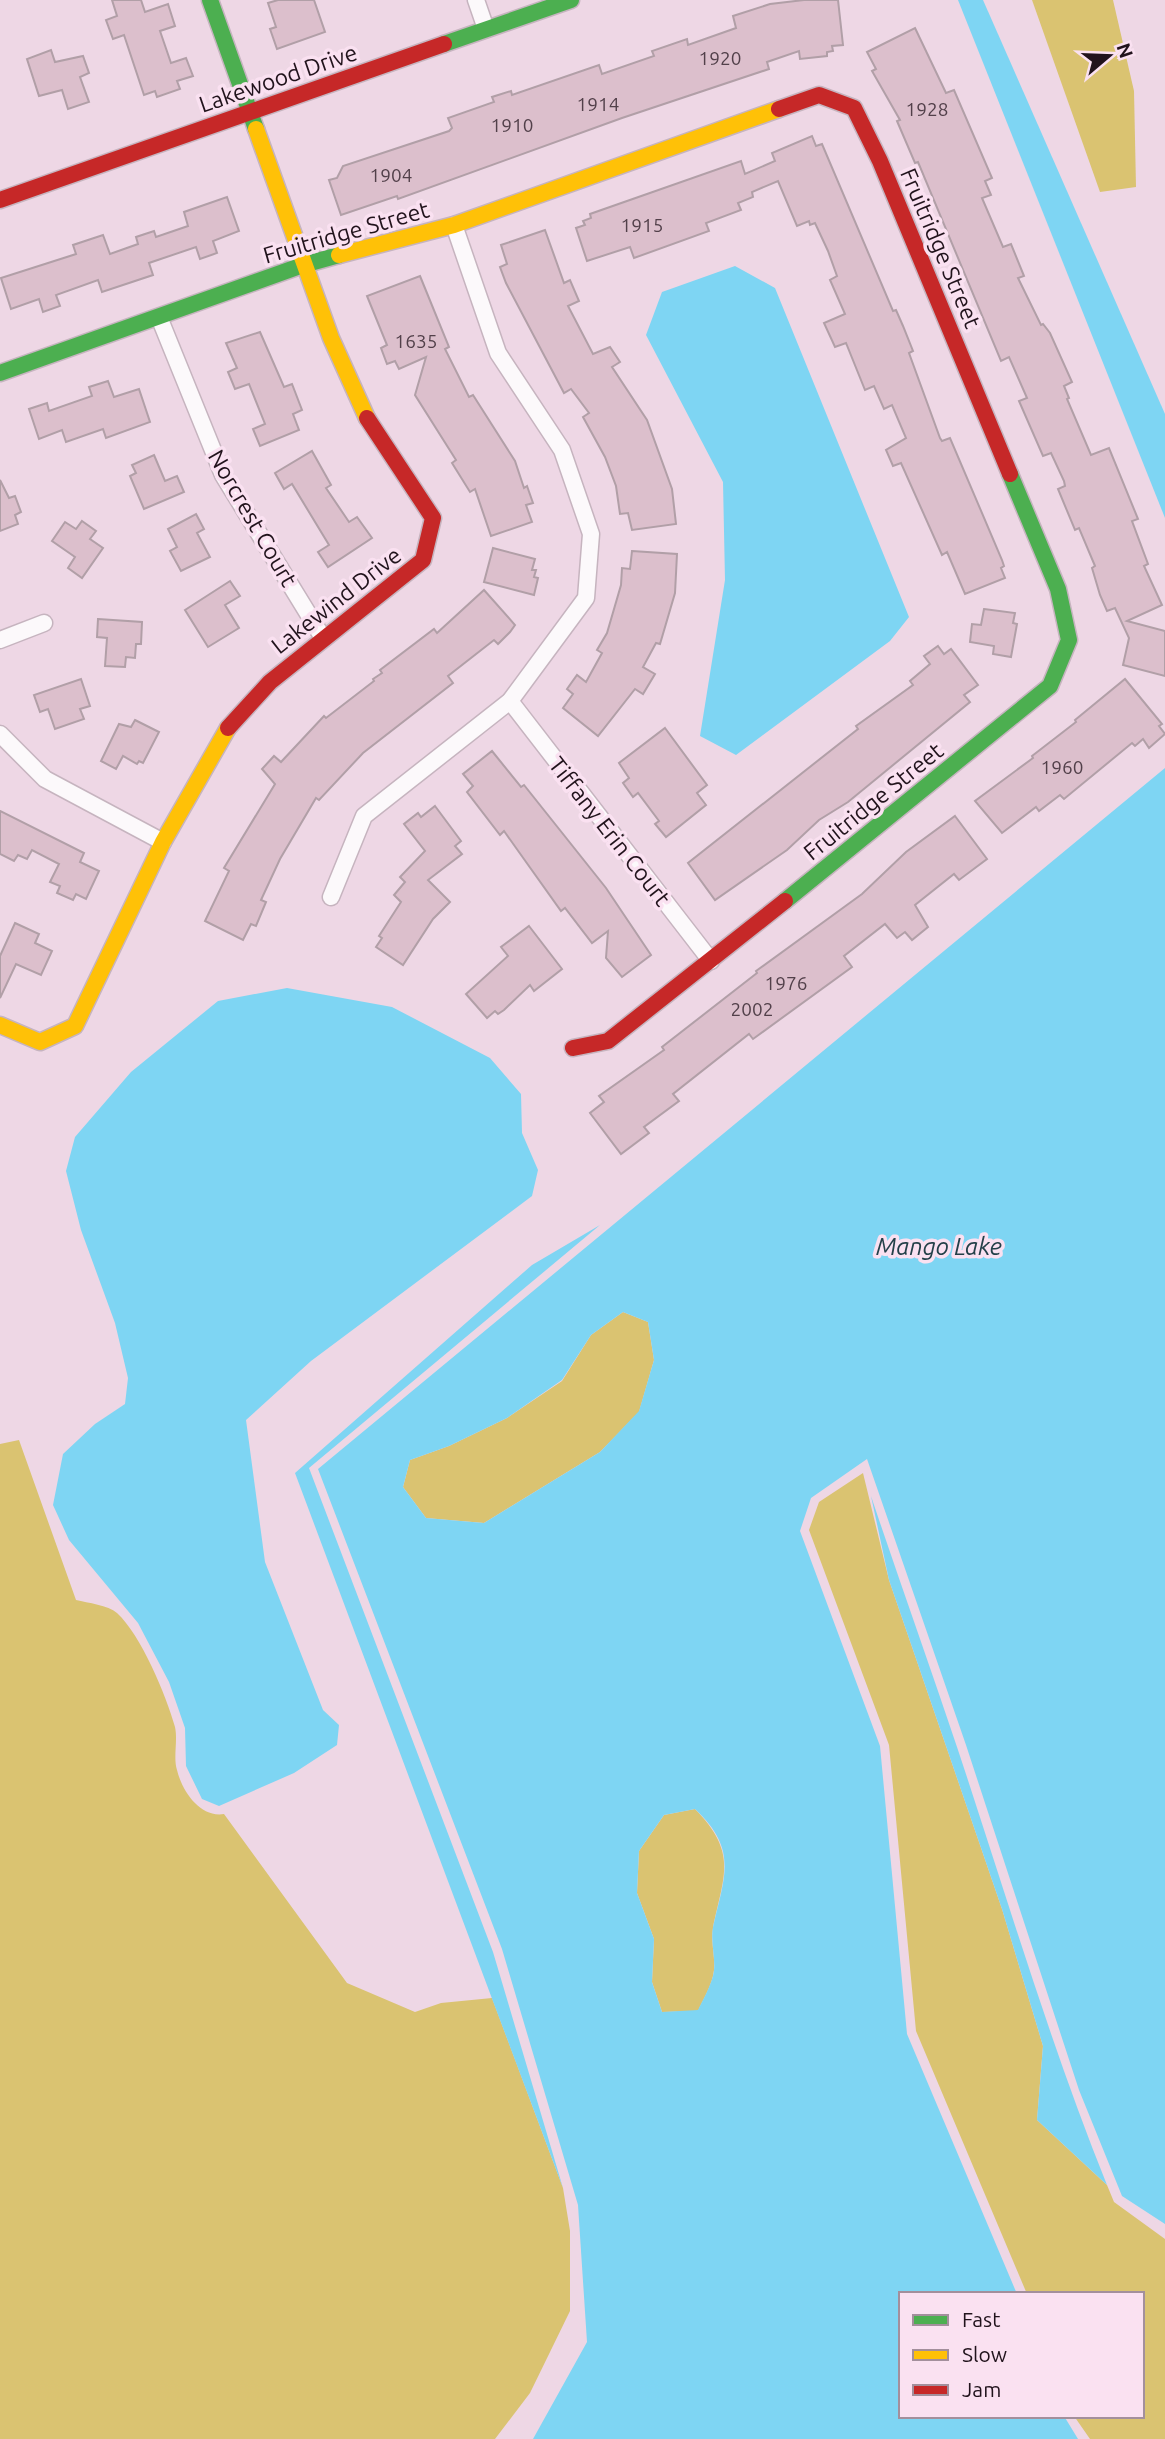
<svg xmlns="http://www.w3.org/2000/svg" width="1165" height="2439" viewBox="0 0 1165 2439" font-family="Ubuntu,sans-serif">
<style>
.green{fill:#dac371}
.water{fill:#7ed5f3;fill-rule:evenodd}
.building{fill:#dcbfcc;stroke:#b19fa7;stroke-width:2}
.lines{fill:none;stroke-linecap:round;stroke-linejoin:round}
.street-casing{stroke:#c6b4bf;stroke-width:19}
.fast-casing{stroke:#c6b4bf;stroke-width:19}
.slow-casing{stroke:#c6b4bf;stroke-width:19}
.jam-casing{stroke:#c6b4bf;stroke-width:19}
.street{stroke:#fcf9fb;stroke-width:16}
.fast{stroke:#4caf50;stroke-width:16}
.slow{stroke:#ffc107;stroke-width:16}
.jam{stroke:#c62828;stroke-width:16}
.labels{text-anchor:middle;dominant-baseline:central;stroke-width:7;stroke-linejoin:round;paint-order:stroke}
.number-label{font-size:19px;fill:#52404a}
.street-label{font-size:23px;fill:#21131c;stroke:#fae1f1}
.water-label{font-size:24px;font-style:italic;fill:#244049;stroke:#fae1f1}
</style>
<rect width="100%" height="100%" fill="#eed7e5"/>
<g class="green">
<path d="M1032 0H1113L1134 91 1136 187 1100 192Z"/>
<path d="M623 1312 648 1322 654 1360 639 1412 600 1452 484 1523 426 1518 403 1487 410 1460 449 1446 507 1418 562 1381 591 1335Z"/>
<path d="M19 1440 76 1600C88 1603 108 1605 117 1613 141 1635 166 1695 175 1727 178 1741 173 1757 177 1770 182 1791 200 1818 224 1814L347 1983 415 2012 441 2003 492 1998 563 2188 570 2231V2311L530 2393 495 2439H0V1444Z"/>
<path d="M863 1473 889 1580 1002 1909 1043 2046 1037 2120 1107 2185 1114 2202 1165 2239V2439H1090L1074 2416H1142V2294H1027L916 2031 889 1745 809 1530 819 1502Z"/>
<path d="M695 1809C738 1853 724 1875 713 1928 710 1943 717 1961 713 1976 710 1988 703 2000 698 2011L662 2012 652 1982 654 1939 637 1893 639 1851 664 1815Z"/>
</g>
<g class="water">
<path d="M958 0H983L1165 414V518Z"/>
<path d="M735 266 775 288 909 617 890 641 736 755 700 736 725 580 723 482 646 335 662 292Z"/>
<path d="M1165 768V2224L1122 2196 1079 2090 966 1745 867 1459 811 1498 800 1531 880 1746 907 2034 1017 2294H901V2416H1064L1078 2439H533L587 2342 578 2205 502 1949 318 1469ZM623 1312 648 1322 654 1360 639 1411 600 1452 484 1523 426 1518 403 1487 410 1460 449 1446 507 1418 562 1380 591 1335ZM695 1809C739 1850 724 1877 713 1927 710 1943 717 1961 713 1976 710 1987 703 2000 698 2010L662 2012 652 1982 654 1939 637 1893 639 1851 664 1815Z"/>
<path d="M287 988 392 1007 490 1058 521 1094 522 1133 538 1170 532 1196 311 1361 246 1420 265 1562 323 1710 339 1725 337 1745 294 1773 219 1806 202 1799 186 1766 185 1728 169 1682 138 1623 69 1540 53 1505 63 1454 95 1424 125 1404 128 1378 115 1323 81 1230 66 1171 75 1137 131 1072 218 1001Z"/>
<path d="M600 1225 309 1468 493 1952 563 2188 295 1473 532 1265Z"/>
<path d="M871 1496C899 1580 929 1663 957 1747 1006 1894 1049 2041 1107 2185L1037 2120 1043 2046 1002 1909 889 1580Z"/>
</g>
<g class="building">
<path d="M112 0H141L145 12 168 4 175 26 160 31 171 63 186 58 193 76 177 81 180 89 157 97 155 91 144 95 124 35 113 39 106 20 117 16Z"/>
<path d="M278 0H314L325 32 277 49 270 29 276 27 268 3Z"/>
<path d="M804 0H838L843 45 832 46 833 51 827 52V56L800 59 799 51 767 62 769 69 622 118 398 199 397 196 341 215 329 180 337 178 343 166 449 131 452 128 448 118 494 102 492 97 511 91 512 95 599 65 602 74 654 56 652 51 687 39 688 45 736 28 733 16 770 4Z"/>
<path d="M915 28 946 93 954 90 992 178 985 181 991 195 982 198 1003 247 1011 244 1024 276 1018 278 1041 325 1043 324 1050 333 1072 382 1064 386 1069 398 1067 399 1091 455 1109 448 1138 519 1132 521 1148 564 1144 566 1162 605 1127 621 1165 631V676L1123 665 1129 638 1115 608 1107 611 1100 595 1092 568 1095 566 1079 528 1075 530 1058 489 1065 486 1064 481 1051 453 1043 456 1019 401 1027 398 1009 357 1001 361 918 162 915 163 897 121 900 120 872 71 876 69 867 52Z"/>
<path d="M51 50 55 62 83 56 89 73 80 77 89 102 68 109 62 90 39 96 27 59Z"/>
<path d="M812 136 816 146 822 144 893 311 896 310 903 326 913 351 909 353 940 438 942 441 950 438 1002 560 1004 566 1001 568 1005 578 965 594 947 552 942 555 901 463 893 466 886 450 906 438 892 405 884 409 874 386 865 390 846 343 835 347 824 323 845 314 830 280 837 276 828 251 815 223 810 225 809 221 797 226 778 181 752 192 753 197 738 203 741 210 706 223 709 231 634 258 630 247 587 261 576 228 585 225 583 221 591 218 590 214 741 161 745 174 775 161 772 153Z"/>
<path d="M227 197 239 231 213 241 217 253 200 259 196 247 149 263 153 275 102 292 98 280 56 295 60 306 43 312 39 299 11 309 1 278 76 254 73 245 103 235 110 254 138 244 136 237 154 231 156 237 188 226 184 212Z"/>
<path d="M545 230 564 283 570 280 579 301 568 306 593 354 610 347 620 362 612 367 647 420 672 489 676 524 632 530 628 513 620 514 616 486 605 457 583 417 589 413 571 389 564 393 506 283 500 267 507 264 501 245Z"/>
<path d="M420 276 449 347 445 349 469 397 473 395 515 461 524 488 527 486 533 503 526 505 532 522 491 536 475 489 470 492 452 463 456 460 415 395 426 357 399 369 395 361 387 364 381 348 387 345 367 296Z"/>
<path d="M260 332 284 387 292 384 302 410 293 414 299 430 260 446 253 429 265 424 249 384 235 389 228 372 237 368 226 343Z"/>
<path d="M108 381 114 397 139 389 150 422 106 438 103 429 66 442 62 430 39 439 29 409 47 403 49 411 92 396 89 387Z"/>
<path d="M312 451 331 485 326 488 349 522 357 517 372 538 328 567 318 552 329 545 292 484 284 489 275 473Z"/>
<path d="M154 455 165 481 177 476 184 492 144 509 130 476 136 473 132 465Z"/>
<path d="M0 480 9 498 15 496 21 512 15 515 18 524 0 531Z"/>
<path d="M196 514 204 529 197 533 210 557 181 571 170 551 177 547 168 529Z"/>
<path d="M82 521 96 531 90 539 103 548 82 578 68 568 75 557 52 541 65 522 76 529Z"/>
<path d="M493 548 535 559 532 570H536L534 577 538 578 534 595 484 582Z"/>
<path d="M632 551 677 554 675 593 660 644 656 643 643 667 655 674 643 694 635 689 598 736 563 708 573 694 567 689 577 675 586 682 602 653 597 650 607 633 621 585 622 568 630 569Z"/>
<path d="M230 581 240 596 225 605 239 628 208 647 185 610Z"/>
<path d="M484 590 515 625 510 632 498 644 494 640 448 676 453 683 363 753 319 800 316 798 280 859 261 900 266 902 256 926 251 924 243 940 205 921 229 871 224 868 275 784 262 769 274 756 281 762 324 716 326 718 374 681 373 679 382 673 380 670 434 629 437 633Z"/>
<path d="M984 609 1015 613 1013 623 1017 624 1011 657 993 654 994 646 970 642 972 624 981 625Z"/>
<path d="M98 619 142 622 141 644H136L135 658 126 657 125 667 105 666 107 638 97 637Z"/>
<path d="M938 646 944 654 951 649 978 685 964 695 970 702 848 802 819 820 787 850 715 900 688 863 858 729 856 726 913 685 910 681 930 664 924 656Z"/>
<path d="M81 679 90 706 80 709 84 719 55 729 48 709 40 712 34 695Z"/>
<path d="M1125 679 1162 724 1159 726 1165 734 1149 748 1143 739 1135 746 1132 743 1064 799 1060 795 1039 811 1036 807 1002 833 975 801 1033 758 1032 756 1076 722 1075 720Z"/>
<path d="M135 720 159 732 143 763 139 761 137 764 123 756 116 769 101 761 119 724 131 727Z"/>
<path d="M665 728 707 785 697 793 706 805 666 837 655 824 659 821 638 793 633 797 623 783 629 778 619 763Z"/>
<path d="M492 751 521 787 524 785 606 888 651 955 622 977 606 958 608 931 592 943 565 908 561 911 504 831 500 835 467 792 473 786 463 774Z"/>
<path d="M435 806 461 841 455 846 462 854 428 880 450 902 433 919 403 965 376 947 382 938 379 936 401 902 394 895 405 882 400 877 425 851 404 824 418 813 421 817Z"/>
<path d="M0 811 84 853 80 862 99 871 86 899 76 894 73 900 57 893 60 886 50 882 59 864 32 850 27 859 18 855 14 861 0 854Z"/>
<path d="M955 816 987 859 959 880 954 874 915 905 928 927 912 940 905 932 897 938 885 924 844 956 852 967 753 1039 749 1034 673 1094 679 1101 644 1127 649 1133 621 1154 590 1113 604 1102 599 1096 664 1050 662 1047 757 973 756 971 862 894 906 852Z"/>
<path d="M15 923 39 934 35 943 52 951 41 975 16 964 0 998V956Z"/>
<path d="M529 926 562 969 534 991 530 985 504 1010 498 1014 495 1011 487 1018 466 994 508 956 501 947Z"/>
</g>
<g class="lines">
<g class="street-casing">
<g id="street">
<path d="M476 0 486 29"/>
<path d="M159 317 223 475 323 638"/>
<path d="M0 640 44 623"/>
<path d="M510 701 711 961"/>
<path d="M0 734 45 779 163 842"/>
<path d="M331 897 364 816 510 701 586 598 591 534 562 450 498 353 454 225"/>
</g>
</g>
<g class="fast-casing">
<g id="fast">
<path d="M210 0 256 129"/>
<path d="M444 44 571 0"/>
<path d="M0 373 303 265 339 255"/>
<path d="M785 901 1050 686 1069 640 1058 589 1010 474"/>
</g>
</g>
<g class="slow-casing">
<g id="slow">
<path d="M256 129 331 338 367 418"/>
<path d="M339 255 454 225 779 109"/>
<path d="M0 1025 40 1042 75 1026 163 842 228 728"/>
</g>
</g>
<g class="jam-casing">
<g id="jam">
<path d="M779 109 819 95 854 108 880 161 1010 474"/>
<path d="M0 200 444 44"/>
<path d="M228 728 270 682 423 560 433 518 367 418"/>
<path d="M573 1048 608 1041 785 901"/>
</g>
</g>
<use href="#street" class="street"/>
<use href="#fast" class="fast"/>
<use href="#slow" class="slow"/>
<use href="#jam" class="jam"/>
</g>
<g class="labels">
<g class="number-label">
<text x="720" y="58">1920</text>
<text x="598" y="104">1914</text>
<text x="927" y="109">1928</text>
<text x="512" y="125">1910</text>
<text x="391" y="175">1904</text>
<text x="642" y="225">1915</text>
<text x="416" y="341">1635</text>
<text x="1062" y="767">1960</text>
<text x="786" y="983">1976</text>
<text x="752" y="1009">2002</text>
</g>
<g class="street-label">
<text transform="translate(278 78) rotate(-19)">Lakewood Drive</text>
<text transform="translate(346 232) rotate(-16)">Fruitridge Street</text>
<text transform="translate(941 248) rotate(67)">Fruitridge Street</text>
<text transform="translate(253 518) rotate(60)">Norcrest Court</text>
<text transform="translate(336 600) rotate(-38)">Lakewind Drive</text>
<text transform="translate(873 801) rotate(-39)">Fruitridge Street</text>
<text transform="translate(610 831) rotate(52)">Tiffany Erin Court</text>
</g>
<g class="water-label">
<text x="939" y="1246">Mango Lake</text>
</g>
</g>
<rect x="899" y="2292" width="245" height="126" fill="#fae1f1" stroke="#a38f9c" stroke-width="2"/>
<rect x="913" y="2315" width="35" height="10" fill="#4caf50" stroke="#a38f9c" stroke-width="2"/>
<text x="962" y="2327" font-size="21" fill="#21131c">Fast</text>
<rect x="913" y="2350" width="35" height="10" fill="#ffc107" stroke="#a38f9c" stroke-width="2"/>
<text x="962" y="2362" font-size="21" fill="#21131c">Slow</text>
<rect x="913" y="2385" width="35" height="10" fill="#c62828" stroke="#a38f9c" stroke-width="2"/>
<text x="962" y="2397" font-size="21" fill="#21131c">Jam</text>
<g transform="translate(1109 56) rotate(71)" stroke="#fae1f1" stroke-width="5" paint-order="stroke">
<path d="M0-5L12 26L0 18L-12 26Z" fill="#21131c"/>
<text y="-10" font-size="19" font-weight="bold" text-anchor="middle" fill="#21131c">N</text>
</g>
</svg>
